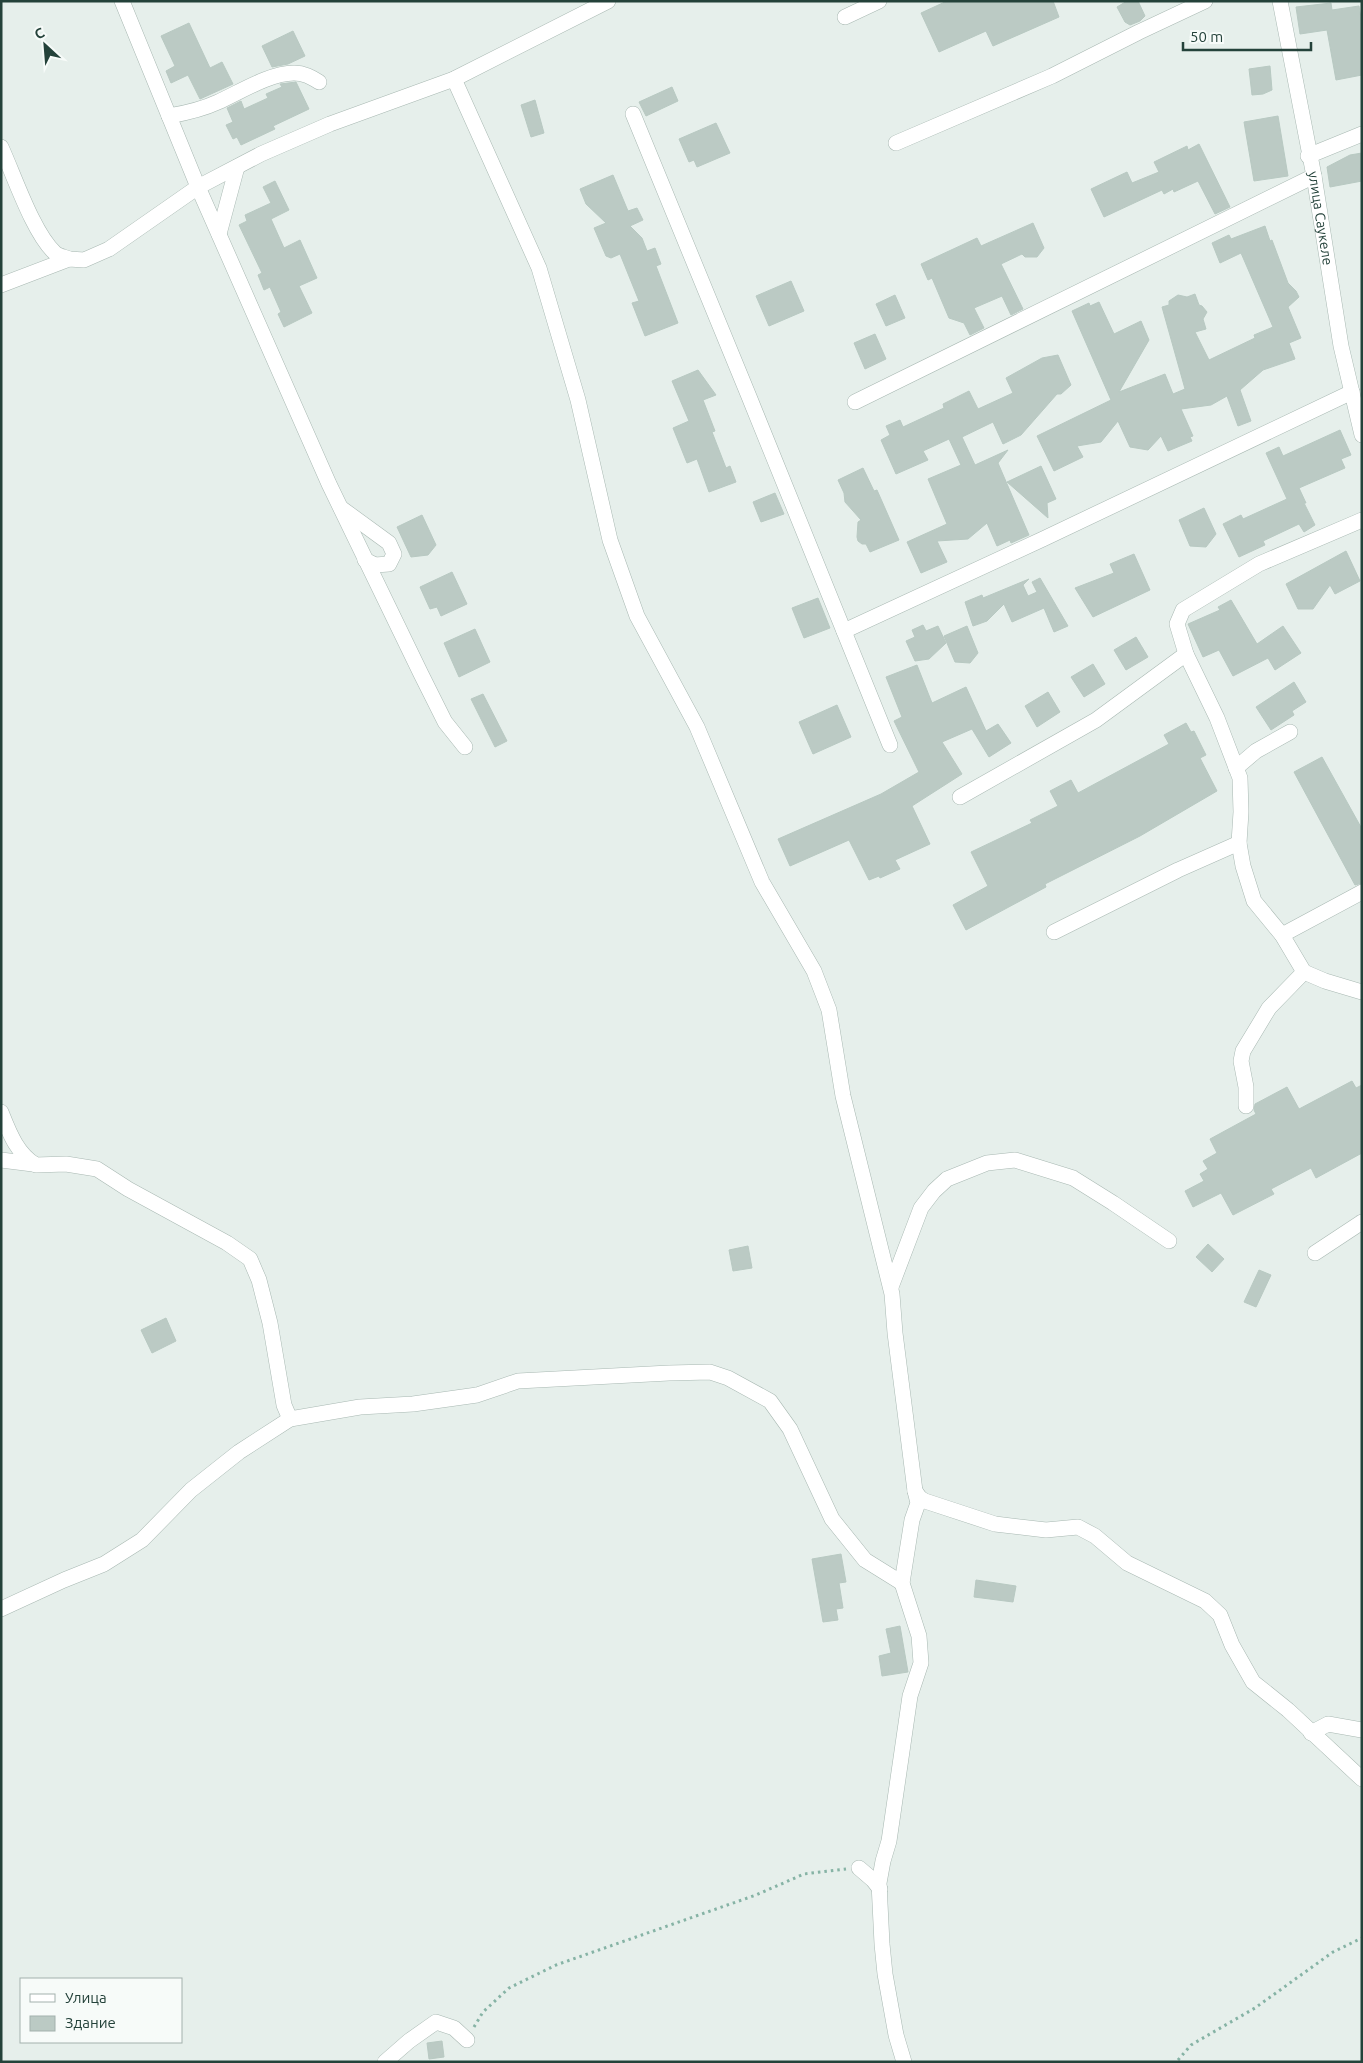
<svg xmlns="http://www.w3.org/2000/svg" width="1363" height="2063" viewBox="0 0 1363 2063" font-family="Ubuntu,sans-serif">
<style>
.building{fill:#bbcac4;stroke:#b8c9c2}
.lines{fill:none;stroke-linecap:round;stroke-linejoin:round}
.minor-casing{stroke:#a8b8b2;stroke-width:16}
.path{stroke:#86b3a5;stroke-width:3;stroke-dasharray:2.5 4;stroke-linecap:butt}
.minor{stroke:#fff;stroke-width:15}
.labels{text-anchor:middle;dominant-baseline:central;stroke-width:4;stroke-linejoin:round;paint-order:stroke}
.street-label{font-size:14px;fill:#24423a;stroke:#f7fbf9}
</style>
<rect width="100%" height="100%" fill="#e6efeb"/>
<g class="building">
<path d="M947 1H1053L1059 17 993 46 986 31 939 52 921 13Z"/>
<path d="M1127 1H1138L1145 16 1140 21 1130 25 1125 22 1117 7Z"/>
<path d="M1331 3 1332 10 1359 6 1362 24V75L1336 80 1327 30 1300 34 1296 7Z"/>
<path d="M189 23 210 68 222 62 233 84 200 99 188 75 171 83 166 71 175 66 161 36Z"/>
<path d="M293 31 305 56 288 64 272 67 262 46Z"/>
<path d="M1270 66 1272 90 1263 94 1252 95 1249 69Z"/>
<path d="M296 82 309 109 273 126 275 129 241 145 237 137 233 139 226 125 233 122 227 108 241 101 244 109 268 98 266 94 282 87 280 84Z"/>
<path d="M672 87 678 101 646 116 639 102Z"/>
<path d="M535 100 544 133 531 137 521 105Z"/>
<path d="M1278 116 1288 176 1254 181 1244 122Z"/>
<path d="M716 123 730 153 697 167 694 160 689 162 679 139Z"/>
<path d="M1199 144 1230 207 1215 214 1198 181 1174 192 1173 189 1164 194 1162 190 1104 217 1091 189 1127 172 1132 183 1159 172 1154 162 1187 146 1188 150Z"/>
<path d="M1362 153V181L1330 187 1327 167 1350 155Z"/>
<path d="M613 175 628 211 637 208 643 220 630 226 642 238 647 251 655 248 661 264 656 266 678 323 645 336 632 303 639 301 620 254 611 258 606 256 594 228 606 223 586 204 580 189Z"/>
<path d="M275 181 289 210 271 219 284 248 300 240 317 278 299 286 312 313 284 327 278 314 281 312 270 287 264 290 258 275 262 273 239 225 247 221 245 215 271 203 263 187Z"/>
<path d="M1033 223 1044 248 1037 257H1025L1022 254 1001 264 1023 309 1011 315 1002 296 974 308 984 328 970 335 964 323 949 318 932 278 928 280 921 264 977 238 981 246Z"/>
<path d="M1265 226 1270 241 1272 240 1288 283 1296 291 1299 297 1288 307 1301 338 1289 343 1295 359 1263 370 1240 390 1251 421 1238 426 1227 396 1211 405 1181 409 1193 436 1190 437 1192 441 1168 451 1161 436 1148 450 1130 447 1118 421 1101 442 1077 446 1083 457 1054 471 1037 436 1111 400 1072 311 1089 303 1090 306 1099 302 1114 334 1141 321 1149 340 1119 392 1165 374 1173 394 1185 389 1162 307 1169 305V301L1178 295 1187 297 1195 294 1199 305 1202 306 1207 312 1203 319 1206 329 1195 332 1209 360 1255 338 1254 335 1273 327 1241 253 1220 263 1212 243 1229 235 1231 239Z"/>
<path d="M791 281 804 311 769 326 756 296Z"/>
<path d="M895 295 905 318 886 326 876 304Z"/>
<path d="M875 334 886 359 865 369 854 343Z"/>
<path d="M1058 355 1071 385 1061 394H1057L1021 435 1003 444 993 422 962 437 975 465 1008 450 998 463 1029 535 1011 543 1010 540 997 546 987 523 968 539 937 541 947 562 921 573 907 542 947 524 928 479 961 465 949 439 923 451 928 460 896 474 881 440 890 435 886 426 900 420 903 427 944 408 943 404 969 391 978 409 1013 393 1006 378 1042 358Z"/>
<path d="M698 370 716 395 703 400 715 431 712 432 726 468 730 466 736 482 709 492 697 459 687 463 673 428 689 421 672 381Z"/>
<path d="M1340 430 1351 455 1341 459 1345 468 1299 488 1306 503H1304L1315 525 1304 532 1299 524 1263 541 1265 545 1239 557 1223 524 1241 515 1243 519 1287 499 1266 453 1279 447 1283 456Z"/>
<path d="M1041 466 1056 499 1047 503 1048 518 1007 482Z"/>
<path d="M863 468 874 491 877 490 899 540 870 552 866 544H862L858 541 857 537 858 522 861 520 845 502 844 493 838 480Z"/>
<path d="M775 493 784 514 761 522 753 502Z"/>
<path d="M1204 508 1216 534 1206 547 1190 546 1179 520Z"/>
<path d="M422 515 436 545 428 555 411 557 397 527Z"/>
<path d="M1346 551 1360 581 1335 594 1330 585 1313 609H1298L1286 584Z"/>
<path d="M1134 554 1150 590 1093 617 1075 588 1114 573 1110 564Z"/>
<path d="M452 572 467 604 441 616 437 607 430 609 420 587Z"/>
<path d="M1040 578 1068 626 1054 632 1044 608 1012 622 1004 604 987 621 973 626 965 602 982 595 983 598 1029 579 1023 585 1028 596 1037 592 1032 582Z"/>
<path d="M818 598 830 628 804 638 792 608Z"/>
<path d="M1231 600 1257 644 1283 626 1301 653 1275 670 1268 658 1233 676 1219 650 1203 657 1188 624 1220 610 1218 607Z"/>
<path d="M923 625 926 631 938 626 946 643 929 659 915 661 906 641 915 637 912 630Z"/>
<path d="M967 626 978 653 970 663 955 662 944 636Z"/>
<path d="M475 629 490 662 459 677 444 643Z"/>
<path d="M1136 637 1148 657 1126 670 1114 650Z"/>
<path d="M1093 664 1105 684 1084 697 1071 677Z"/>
<path d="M917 665 932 703 966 687 986 731 998 724 1011 743 989 757 972 729 942 742 962 774 912 806 930 844 895 860 900 869 880 878 879 876 869 880 849 840 790 866 778 839 881 794 919 772 894 721 902 717 886 677Z"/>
<path d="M1294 682 1306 702 1292 711 1294 715 1271 730 1256 707Z"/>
<path d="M1048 692 1060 712 1037 727 1025 706Z"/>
<path d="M483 694 507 741 495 747 471 699Z"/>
<path d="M837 705 851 737 813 754 799 722Z"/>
<path d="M1186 723 1191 732 1194 731 1206 755 1200 758 1217 791 1140 836 1045 884 1046 887 966 930 953 905 988 886 971 852 1032 823 1030 820 1058 806 1050 791 1071 780 1078 793 1169 744 1164 735Z"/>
<path d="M1322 757 1362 829V883L1355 885 1294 772Z"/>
<path d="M1352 1081 1356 1088 1362 1085V1153L1316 1178 1311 1168 1271 1189 1274 1194 1233 1215 1221 1193 1193 1207 1185 1191 1204 1181 1200 1174 1208 1169 1203 1161 1217 1153 1210 1139 1256 1114 1254 1110 1255 1104 1287 1087 1299 1109Z"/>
<path d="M1208 1244 1224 1259 1212 1272 1196 1257Z"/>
<path d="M748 1246 752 1268 733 1271 729 1250Z"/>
<path d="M1259 1270 1271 1275 1256 1307 1244 1302Z"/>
<path d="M166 1318 176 1341 152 1353 141 1330Z"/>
<path d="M841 1554 846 1582 839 1583 843 1608 836 1609 838 1620 823 1622 812 1559Z"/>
<path d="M976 1580 1016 1586 1013 1602 974 1597Z"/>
<path d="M900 1626 908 1672 882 1676 879 1656 891 1653 886 1629Z"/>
<path d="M442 2041 444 2057 429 2059 427 2043Z"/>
</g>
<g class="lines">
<g class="minor-casing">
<g id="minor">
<path d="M122 1 198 187 329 484 421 674 445 722 465 747"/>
<path id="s1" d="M1280 1 1314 176 1341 346 1362 435"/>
<path d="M845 17 879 1"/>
<path d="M454 79 539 268 578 400 610 540 637 616 697 727 762 882 814 971 829 1010 843 1096 892 1294 895 1333 915 1491 918 1503 912 1520 902 1583 919 1636 921 1663 910 1696 889 1841 883 1861 879 1883 882 1944 885 1974 896 2035 904 2062"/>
<path d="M633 114C720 324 805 534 890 745"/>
<path d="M169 116C186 113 203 109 218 102 240 92 270 73 294 73 304 73 311 77 319 82"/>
<path d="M896 143 1052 76 1139 32 1205 1"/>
<path d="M1 147C14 175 33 233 55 253 58 256 65 257 69 259"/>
<path d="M1308 156 1362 134"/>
<path d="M219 234 237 167"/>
<path d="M1 285 69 259 84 260 109 249 198 187 261 154 330 124 454 79 608 1"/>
<path d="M855 402 1314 176"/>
<path d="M341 508 389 543 394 554 389 564 375 565 365 560"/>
<path d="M1362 520 1259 564 1183 610 1177 624 1186 654 1217 718 1240 778 1241 812 1239 843 1243 866 1254 901 1282 935 1304 972 1325 981 1362 992"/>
<path d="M844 631 1043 539 1352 392"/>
<path d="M1236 768 1256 751 1290 732"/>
<path d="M960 797 1096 720 1186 654"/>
<path d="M1054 932 1178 870 1239 843"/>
<path d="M1282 935 1362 892"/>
<path d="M1246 1106V1087L1241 1061 1243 1051 1269 1008 1304 972"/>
<path d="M1 1112C9 1132 17 1154 36 1165L66 1164 97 1169 128 1189 227 1243 250 1259 259 1280 270 1323 284 1405 290 1419"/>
<path d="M1 1160 33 1164"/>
<path d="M1315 1253 1362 1222"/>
<path d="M891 1287 921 1208 934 1191 947 1179 987 1163 1015 1160 1073 1178 1113 1203 1169 1241"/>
<path d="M915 1491 920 1498 925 1501 995 1524 1046 1530 1078 1527 1095 1536 1127 1563 1205 1601 1220 1615 1232 1645 1253 1682 1288 1710 1362 1779"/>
<path d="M1 1609 64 1580 104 1564 142 1540 191 1490 239 1452 290 1419 360 1407 413 1404 477 1395 518 1381 669 1373 710 1372 728 1378 770 1401 790 1429 832 1519 865 1560 902 1583"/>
<path d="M1311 1733 1328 1724 1362 1730"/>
<path d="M859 1868 873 1880 880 1889"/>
<path d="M385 2062 409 2041 436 2022 454 2028 467 2040"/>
</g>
</g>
<g class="path">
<path d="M474 2027 483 2012 509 1988 556 1965 756 1895 804 1874 846 1869"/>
<path d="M1178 2060 1191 2045 1255 2008 1333 1952 1362 1938"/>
</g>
<use href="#minor" class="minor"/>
</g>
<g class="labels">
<g class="street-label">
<text stroke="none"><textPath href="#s1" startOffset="221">улица Саукеле</textPath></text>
</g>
</g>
<rect width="1363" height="2063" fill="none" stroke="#24423a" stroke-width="5"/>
<rect x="20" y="1978" width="162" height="65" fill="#f7fbf9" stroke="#a3b1ad"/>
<rect x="30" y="1994" width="25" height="8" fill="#ffffff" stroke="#a3b1ad"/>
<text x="65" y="2003" font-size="15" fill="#24423a">Улица</text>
<rect x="30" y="2016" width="25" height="15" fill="#bbcac4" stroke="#a3b1ad"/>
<text x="65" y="2028" font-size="15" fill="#24423a">Здание</text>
<g transform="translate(45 45) rotate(334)" stroke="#f7fbf9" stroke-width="4" paint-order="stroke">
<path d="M0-4L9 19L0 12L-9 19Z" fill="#24423a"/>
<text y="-8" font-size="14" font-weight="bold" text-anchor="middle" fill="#24423a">С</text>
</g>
<path d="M1183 42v8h128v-8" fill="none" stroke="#24423a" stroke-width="2.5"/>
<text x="1190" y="42" font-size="15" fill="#24423a" stroke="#f7fbf9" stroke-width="4" paint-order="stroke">50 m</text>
</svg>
